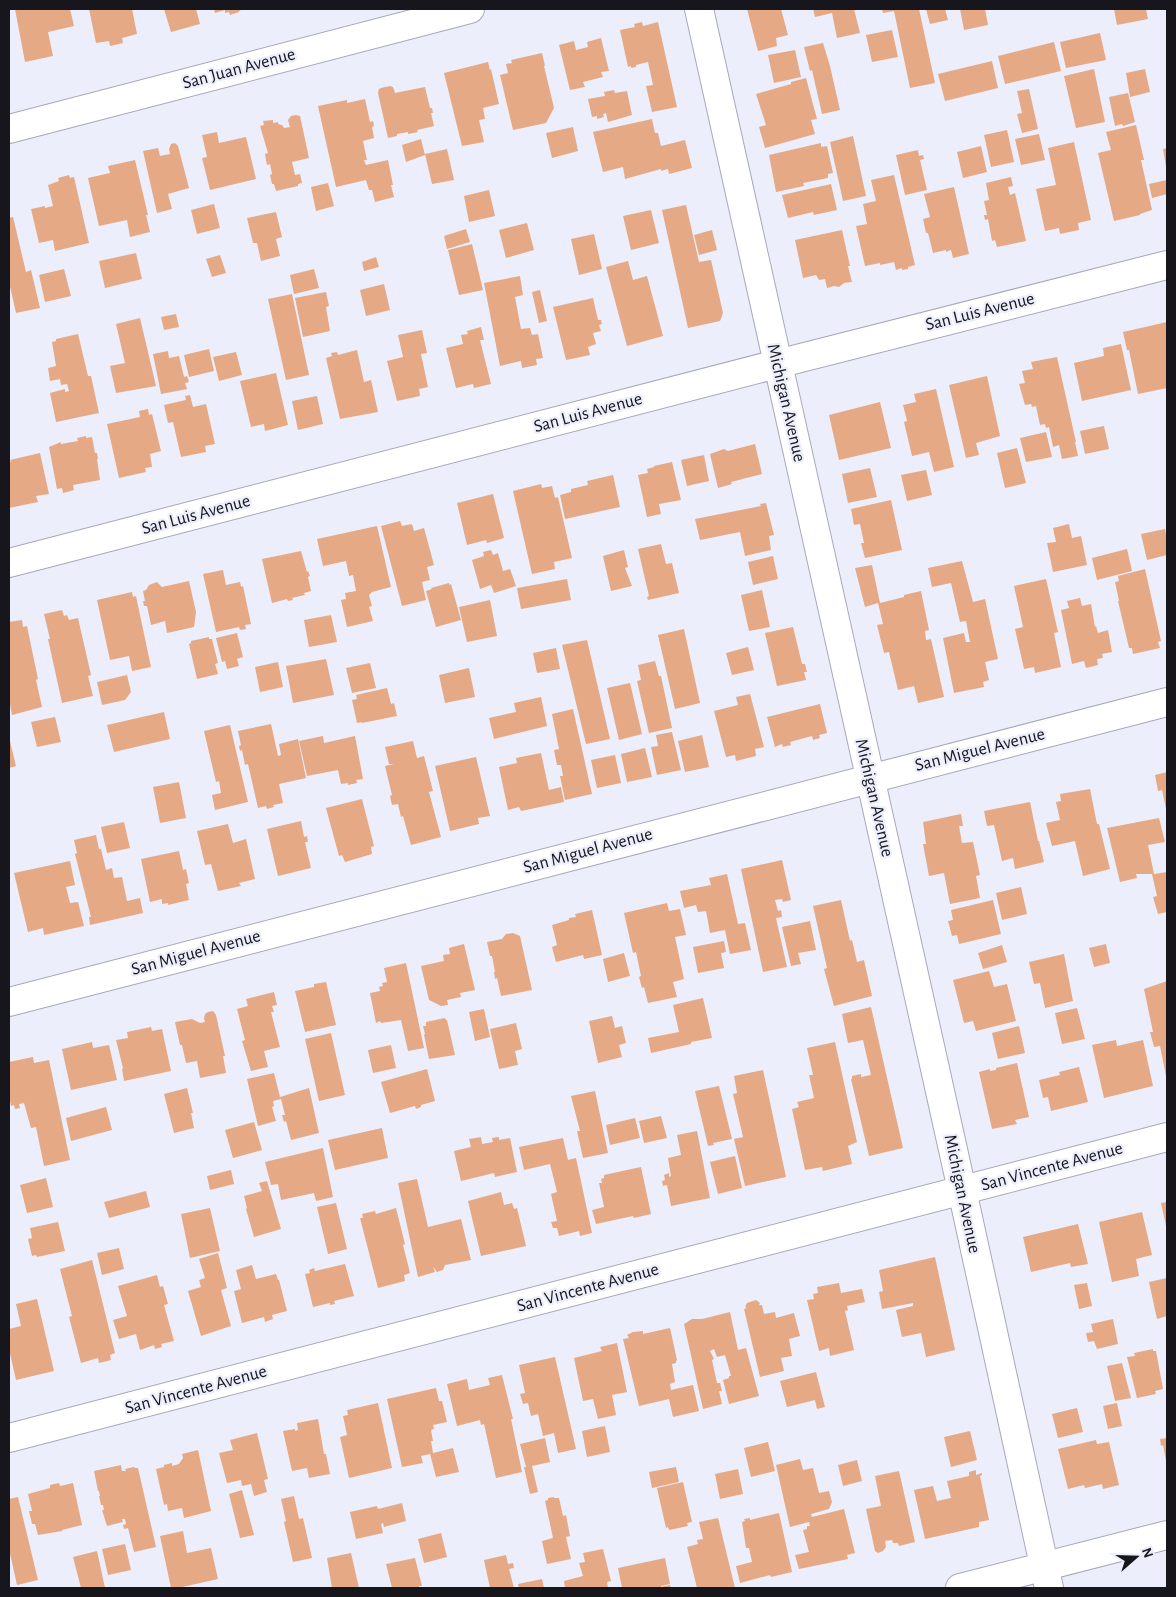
<svg xmlns="http://www.w3.org/2000/svg" width="1176" height="1597" viewBox="0 0 1176 1597" font-family="'Alegreya Sans',sans-serif">
<style>
.building{fill:#e5a986}
.lines{fill:none;stroke-linecap:round;stroke-linejoin:round}
.street-casing{stroke:#a7a9ba;stroke-width:30}
.street{stroke:#fff;stroke-width:28}
.labels{text-anchor:middle;dominant-baseline:central;stroke-width:4.5;stroke-linejoin:round;paint-order:stroke}
.street-label{font-size:18px;fill:#16161c;stroke:#eceefc}
</style>
<rect width="100%" height="100%" fill="#eceefc"/>
<g class="building">
<path d="M15 9H70L74 26 48 32 53 56 25 62Z"/>
<path d="M89 9H132L137 34 122 38 123 43 110 46 109 41 96 43Z"/>
<path d="M164 9H196L200 24 171 32Z"/>
<path d="M214 9H243L239 11V12L230 15 229 12 225 13V10L215 13Z"/>
<path d="M747 9H781L788 35 776 38 777 46 758 51Z"/>
<path d="M813 9H854L860 33 837 38 832 13 815 17Z"/>
<path d="M882 9H919L935 83 910 88 894 11 883 13Z"/>
<path d="M926 9H945L948 20 930 24Z"/>
<path d="M960 9H985L988 25 964 30Z"/>
<path d="M1114 9H1146L1148 19 1117 25Z"/>
<path d="M642 22 643 26 658 22 677 107 652 112 646 86 653 85 648 62 636 65V67L631 68V66L628 67 620 30 635 27 634 24Z"/>
<path d="M892 30 898 57 872 62 866 35Z"/>
<path d="M1100 33 1106 60 1066 68 1060 42Z"/>
<path d="M601 38 609 71 601 72 603 77 583 82 585 87 570 90 559 45 574 41 576 50 588 47 587 42Z"/>
<path d="M1054 42 1061 71 1005 84 998 56Z"/>
<path d="M823 43 830 66 840 110 822 114 812 70 810 71 804 47Z"/>
<path d="M795 50 801 77 774 83 768 55Z"/>
<path d="M542 53 545 66H544L554 108 546 123 513 130 500 75 508 73 506 64 512 63 511 60Z"/>
<path d="M992 61 998 88 945 101 938 74Z"/>
<path d="M488 62 490 70 491 69 499 104 483 108 485 119 479 120 484 142 462 146 444 73Z"/>
<path d="M1094 69 1105 122 1076 128 1064 76Z"/>
<path d="M1145 69 1150 92 1130 97 1126 73Z"/>
<path d="M806 78 817 119 811 120 815 134 765 148 759 127 766 125 756 94 791 84V82Z"/>
<path d="M390 86 393 87 395 93 425 87 430 108H432L433 113H431L434 126 417 130 418 132 408 134V132L397 134V136L388 138 378 93 379 89 381 88Z"/>
<path d="M1029 89 1038 129 1022 133 1017 114 1022 113 1017 91Z"/>
<path d="M614 90 615 93 627 91 632 115 608 122 606 113 603 114 604 117 597 119V116L592 117 588 99 605 96 604 92Z"/>
<path d="M1128 93 1135 122 1123 126 1122 124 1115 126 1109 97Z"/>
<path d="M365 99 370 122 373 121 374 126 372 127 374 138 363 141 367 160H364L366 165 388 160 393 185H391L394 197 375 202 372 190H369L366 180 336 187 318 106 347 100V103Z"/>
<path d="M296 115 300 116 309 158 292 162 295 175 300 174 302 183 298 184V186L276 191 274 184H272L270 175 272 174 270 164 267 165 265 154 268 153 260 126 264 125 263 121 273 120V123L278 122V124L282 125 284 128 290 127 288 120 291 116Z"/>
<path d="M652 119 655 133H658L661 146 685 140 692 168 669 174 668 169 661 171V169L625 179 623 167 603 172 593 132Z"/>
<path d="M1136 125 1144 160H1141L1152 210 1140 214V215L1114 221 1098 153 1111 150 1106 132Z"/>
<path d="M573 127 578 151 552 158 546 133Z"/>
<path d="M1007 130 1014 162 991 167 984 135Z"/>
<path d="M217 132 219 143 246 137 256 179 210 190 202 158 207 157 202 135Z"/>
<path d="M1039 134 1045 160 1021 165 1015 139Z"/>
<path d="M853 136 866 196 843 201 830 142Z"/>
<path d="M421 139 425 155 406 162 402 145Z"/>
<path d="M1074 142 1091 220 1078 223 1079 230 1060 234 1059 228 1045 231 1036 189 1056 185 1048 148Z"/>
<path d="M175 143 178 146 189 188 168 194 172 209 157 213 143 151 158 148 160 156 170 154 169 149 171 144Z"/>
<path d="M821 143V147L827 146 833 173 828 174V178L803 183 804 186 776 192 769 155Z"/>
<path d="M981 146 987 172 963 178 957 152Z"/>
<path d="M1167 148V167H1166L1163 149Z"/>
<path d="M447 149 454 180 432 184 425 154Z"/>
<path d="M918 150 919 156 923 155 924 159 920 160 927 190 905 195 896 155Z"/>
<path d="M135 160 148 215H146L150 232 130 237 127 220 99 226 88 178 110 173 108 166Z"/>
<path d="M69 175 70 178 74 177 89 243 55 251 53 240 39 243 31 209 45 206V208L53 206 48 185 59 181 58 178Z"/>
<path d="M894 175 915 265 908 267V269L902 270V268L896 270 894 262 880 265V263L865 266 856 226 867 224 863 204 876 201 871 180Z"/>
<path d="M1011 177 1013 186 1008 187 1010 195 1015 193 1026 241 997 247 995 240 992 241 988 219 985 220 984 215H987L984 201 989 200 986 183Z"/>
<path d="M1167 180V194L1152 198 1149 184Z"/>
<path d="M328 183 334 206 316 211 311 187Z"/>
<path d="M831 184 837 210 814 215 813 212 788 218 782 195Z"/>
<path d="M954 187 969 254 953 258 951 250 946 252V250L933 253 928 233H926L923 219 930 217 924 194Z"/>
<path d="M489 190 495 216 469 222 464 196Z"/>
<path d="M214 204 220 228 197 234 191 210Z"/>
<path d="M686 205 699 262 711 260 723 313 720 321 688 328 662 210Z"/>
<path d="M651 210 659 243 631 250 623 216Z"/>
<path d="M276 212 282 237 276 239 280 256 261 261 257 243H253L247 218Z"/>
<path d="M13 217 26 272 31 270 40 308 16 313 9 282V218Z"/>
<path d="M527 223 534 250 506 258 499 230Z"/>
<path d="M466 229 470 242 447 249 444 236Z"/>
<path d="M712 230 717 250 699 255 694 235Z"/>
<path d="M842 230 850 266H848L852 282 844 283 839 287 834 286 827 288 825 279 819 280 816 275 803 278 795 240Z"/>
<path d="M594 234 602 269 579 275 571 239Z"/>
<path d="M472 244 483 290 459 295 448 250Z"/>
<path d="M136 253 142 279 105 288 99 261Z"/>
<path d="M220 255 226 273 212 277 206 259Z"/>
<path d="M376 257 379 267 364 271 362 262Z"/>
<path d="M628 261 633 280 647 276 663 336 627 346 606 267Z"/>
<path d="M64 269 71 296 45 302 39 275Z"/>
<path d="M314 269 319 288 294 294 290 275Z"/>
<path d="M520 276 523 295 515 297 521 329 530 328 532 335 538 334 543 358 536 359 537 365 522 368 521 361 500 366 484 283Z"/>
<path d="M384 284 390 310 366 316 360 290Z"/>
<path d="M540 290 547 321 539 323 532 292Z"/>
<path d="M326 292 329 306 326 307 330 331 303 337 295 298Z"/>
<path d="M292 294 309 375 286 380 268 299Z"/>
<path d="M593 298 598 320H601L602 324 599 325 601 331 593 333 596 344 588 347 590 355 566 360 553 307Z"/>
<path d="M176 314 179 327 164 330 161 317Z"/>
<path d="M140 318 156 386 116 393 110 366 125 363 116 324Z"/>
<path d="M1167 322V388L1138 394 1129 350H1127L1123 332Z"/>
<path d="M481 327 484 340H480L491 384 474 388 473 384 456 388 446 348 463 344 461 335 468 334 467 331Z"/>
<path d="M422 330 427 353 421 354 428 387 419 389 420 396 397 401 387 361 403 357 398 335Z"/>
<path d="M78 334 88 376H91L99 413 56 422 50 393 65 389V392L69 391 67 384 61 385 60 379 50 381 48 368 56 366 52 342 56 341V339Z"/>
<path d="M1121 344 1131 390 1082 401 1074 363 1104 356 1103 348Z"/>
<path d="M209 349 214 371 189 377 184 355Z"/>
<path d="M357 350 364 382 371 380 378 412 340 419 326 358 332 356 331 353 337 352 338 355Z"/>
<path d="M168 351 169 358 179 356 184 377 187 376 189 382 185 383 187 389 161 394 153 354Z"/>
<path d="M236 352 242 375 219 381 213 357Z"/>
<path d="M1057 357 1076 442H1075L1078 456 1062 459 1059 445 1053 447 1049 427 1046 428 1045 424 1040 425 1036 406 1032 407 1031 404 1025 405 1019 384 1025 383 1022 371 1033 369 1031 362Z"/>
<path d="M276 373 288 425 265 431 264 424 251 427 240 381Z"/>
<path d="M987 376 1000 436 976 443 979 455 966 458 949 385Z"/>
<path d="M936 389 954 467 934 472 929 452 912 456 904 422 907 421 903 405 916 402 914 394Z"/>
<path d="M190 395 193 407 206 404 215 444 205 446 206 452 181 457 173 422 168 423 164 405 186 400 185 396Z"/>
<path d="M317 396 323 424 298 430 292 401Z"/>
<path d="M880 402 891 448 839 460 829 415Z"/>
<path d="M148 409 149 415 152 414 161 451 150 454 152 467 145 468 146 472 119 478 107 424 140 417 139 411Z"/>
<path d="M1104 426 1109 449 1085 454 1080 431Z"/>
<path d="M1046 432 1052 457 1026 462 1020 438Z"/>
<path d="M86 436V438L92 437 95 453H97L98 459H97L100 480 73 485 74 490 63 493 62 488 57 489 49 447 61 442V444L78 441 77 438Z"/>
<path d="M755 444 762 474 731 482 732 484 718 488 710 454 724 449 728 451Z"/>
<path d="M1017 448 1026 483 1005 488 997 453Z"/>
<path d="M40 453 49 494 36 496 38 502 9 508V462H11L10 460Z"/>
<path d="M704 455 709 481 687 486 681 460Z"/>
<path d="M672 462 681 500 659 504 661 514 647 517 638 475 648 473 647 469 654 467V466Z"/>
<path d="M870 468 877 497 848 503 842 474Z"/>
<path d="M926 470 932 495 907 501 901 475Z"/>
<path d="M613 475 620 507 565 519 560 495 571 492V489L588 485 587 481Z"/>
<path d="M541 484 542 488 552 486 555 498 558 497 572 558 554 562 555 569 532 574 513 491Z"/>
<path d="M493 494 504 538 487 543 486 540 467 545 457 503Z"/>
<path d="M891 500 902 550 865 558 861 543H864L860 524 854 525 851 509Z"/>
<path d="M766 503 774 535 769 536 771 550 745 556 740 532 700 540 695 519 761 506 760 504Z"/>
<path d="M400 521 402 526 412 524 414 531 424 528 434 565 427 567 430 580 422 582 426 600 402 606 381 526Z"/>
<path d="M1069 524 1072 538 1081 536 1087 565 1053 572 1047 543 1056 542 1053 528Z"/>
<path d="M377 526 391 587 372 592 369 595 372 606 369 607 373 621 347 627 341 600 346 599 345 593 356 591 353 575 349 576 346 561 323 566 317 539Z"/>
<path d="M1165 529 1167 541V555L1147 560 1141 534Z"/>
<path d="M661 544 666 564 672 563 679 593 648 600 647 597 649 596 638 549Z"/>
<path d="M1127 549 1132 571 1097 580 1092 558Z"/>
<path d="M491 550 493 555 498 553 503 571 510 569 516 586 494 593 491 585 480 589 472 560 484 556 483 552Z"/>
<path d="M624 550 628 567 625 568 632 586 611 591 603 556Z"/>
<path d="M301 551 307 572 308 571 310 576 308 577 311 591 304 593 305 595 292 598 293 600 288 601 287 599 272 603 262 559Z"/>
<path d="M773 556 778 579 753 585 748 562Z"/>
<path d="M962 561 973 602 985 599 998 659 985 662 989 680 983 682 984 687 954 693 943 638 964 633 966 642H970L966 621 960 622 951 583 932 587 928 568Z"/>
<path d="M872 565 880 603 904 597V595L921 591 929 630 925 631 926 640 931 639 944 697 918 703 914 686 898 690 889 652 884 653 877 625 883 624 878 603 865 607 855 568Z"/>
<path d="M1145 569 1161 641 1158 642 1160 648 1133 654 1132 648H1129L1118 601H1119L1115 582 1119 581 1118 576Z"/>
<path d="M223 570 226 585 240 582 241 587 243 586 251 624 245 625 246 629 240 630 239 627 216 632 203 574Z"/>
<path d="M567 579 571 600 521 609 517 588Z"/>
<path d="M1046 579 1058 632 1054 633 1061 667 1035 673 1034 667 1024 669 1015 629 1023 627 1014 586Z"/>
<path d="M189 581 196 612 194 627 167 633 165 621 151 625 147 606H144L143 601H145L143 591 146 590 149 585 157 582 162 587Z"/>
<path d="M449 583V585L451 584 461 620 436 627 426 591 432 589 431 588Z"/>
<path d="M762 590 770 627 749 631 741 595Z"/>
<path d="M132 592 133 597 136 596 151 667 132 671 129 656 110 660 97 600Z"/>
<path d="M1080 598 1082 606 1091 604 1095 627 1096 626 1098 633 1108 630 1112 652 1102 654 1103 658 1097 659 1098 665 1086 668 1084 661 1072 664 1061 610 1069 608 1067 601Z"/>
<path d="M490 600 497 636 467 642 459 607Z"/>
<path d="M62 610 64 616 67 615 69 620 78 618 91 675 88 676 93 696 62 703 48 639H50L44 614Z"/>
<path d="M331 615 337 642 309 647 304 620Z"/>
<path d="M22 620 23 627 27 626 38 679 36 680 42 707 12 715 9 699V622Z"/>
<path d="M793 627 802 664H805L807 672H804L806 680 777 686 765 633Z"/>
<path d="M684 629 700 703 675 709 658 635Z"/>
<path d="M237 633 243 657 237 659 239 666 227 669 225 661 222 662 216 638Z"/>
<path d="M209 637V639H212L218 663 215 664 218 674 197 679 189 644 191 643V641Z"/>
<path d="M587 640 610 739 586 744 562 645Z"/>
<path d="M748 647 754 670 732 675 726 653Z"/>
<path d="M556 648 560 669 537 673 533 653Z"/>
<path d="M326 659 334 695 293 703 286 666Z"/>
<path d="M655 661 659 676H661L672 728 649 733 637 681 641 680 638 665Z"/>
<path d="M278 662 283 687 260 692 255 667Z"/>
<path d="M370 663 376 688 352 693 346 668Z"/>
<path d="M469 668 475 697 445 703 439 675Z"/>
<path d="M127 675 131 692 125 700 102 705 97 682Z"/>
<path d="M630 683 642 734 619 740 607 688Z"/>
<path d="M387 688 391 704 394 703 397 716 362 723V722L357 723 352 700 357 699 356 695Z"/>
<path d="M750 694 764 747 755 749 756 756 736 761 735 755 726 757 714 711 738 705 736 697Z"/>
<path d="M541 697 547 726 494 739 489 718 516 712 514 703Z"/>
<path d="M820 704 827 733 819 735 820 738 813 740 812 736 790 742 791 745 783 747 782 744 775 747 767 717Z"/>
<path d="M573 709 592 794 565 800 560 776H563L561 765H557L554 750 559 749 552 714Z"/>
<path d="M164 712 170 739 114 752 107 725Z"/>
<path d="M55 717 61 742 37 747 31 722Z"/>
<path d="M271 724 278 756 281 755 279 744 298 739 306 778 279 784 283 803 273 805 274 807 267 809 266 806 258 808 248 764 245 765 242 750 240 751 239 746 241 745 238 731Z"/>
<path d="M230 725 248 802 215 810 212 795 221 793 219 781 216 782 204 731Z"/>
<path d="M672 732 681 770 657 775 651 747 658 746 656 735Z"/>
<path d="M702 735 709 767 685 772 678 741Z"/>
<path d="M323 736 324 743 355 736 363 779 356 780 357 783 348 785V783L341 784 338 770 307 776 299 741Z"/>
<path d="M9 737 16 766 9 768Z"/>
<path d="M413 741 417 758 424 756 433 791 429 792 441 837 411 845 403 816 401 817 398 804 392 805 390 796 392 795 385 766 394 764H389L385 747Z"/>
<path d="M645 748 652 777 627 782 621 754Z"/>
<path d="M541 753 549 790 561 787 564 802 521 811 519 807 508 810 499 767 517 763 516 758Z"/>
<path d="M615 755 621 783 597 788 591 760Z"/>
<path d="M476 757 490 816 478 818 479 824 450 831 435 766Z"/>
<path d="M1167 772V809H1166L1162 790 1158 791 1155 775Z"/>
<path d="M179 782 186 818 160 823 153 787Z"/>
<path d="M1090 789 1097 824H1099L1110 869 1083 876 1075 841 1052 846 1046 823 1060 820 1056 802 1061 801 1060 794Z"/>
<path d="M362 799 374 846 371 847 372 854 345 862 342 855 339 856 326 808Z"/>
<path d="M1030 802 1038 841H1039L1044 862 1015 869 1013 858 1002 861 994 825 987 826 984 811Z"/>
<path d="M961 814 963 826H959L962 843 973 842 980 875 976 876 980 898 950 904 944 873 929 876 923 844H926L923 822Z"/>
<path d="M1159 818 1165 842 1148 845 1154 874 1167 872V912L1158 914 1153 897 1157 896 1152 874H1136L1137 878 1120 882 1107 828Z"/>
<path d="M301 821 304 837 307 836 308 842H305L311 868 278 876 267 829Z"/>
<path d="M124 822 130 848 107 853 101 827Z"/>
<path d="M228 824 233 843 246 839 255 879 239 883 241 886 218 891 211 864 205 865 197 831Z"/>
<path d="M96 835 99 849H101L106 870 112 868 114 878 122 877 127 901 140 898 143 913 90 925 89 917H91L75 854 77 853 74 840Z"/>
<path d="M179 851 183 870 186 869 189 883 186 884 189 900 168 905V903L162 904V899L150 902 141 859Z"/>
<path d="M782 860 791 900 783 902 782 899 775 900 778 911 781 910 782 917 776 918 787 967 763 972 741 869Z"/>
<path d="M70 861 75 885 66 887 70 903 78 902 84 926 44 935 43 928 28 932 14 873Z"/>
<path d="M727 874 738 924 745 923 751 950 730 954 725 930 710 933 706 911 698 912 696 905 684 908 680 891 711 885 709 878Z"/>
<path d="M1021 887 1027 914 1002 920 996 893Z"/>
<path d="M841 900 850 941 852 940 857 962 864 960 872 996 834 1006 824 969 827 968 813 906Z"/>
<path d="M993 900 1001 934 959 944 957 935 952 936 948 921 953 920 951 910Z"/>
<path d="M667 903 669 911 680 909 686 935 675 937 684 979 673 982 677 997 648 1003 644 987 642 988 639 977 641 976 636 952 633 953 624 913Z"/>
<path d="M592 910 602 955 584 959 583 955 556 962 552 947 557 945 552 925 569 920V918L576 917 575 914Z"/>
<path d="M810 921 816 950 798 953 801 964 791 966 782 927Z"/>
<path d="M513 933 520 936 532 990 501 996 497 978 495 979 494 972H495L492 956H490L487 942 502 939 506 934Z"/>
<path d="M724 941 726 952 721 953 724 968 698 973 693 947Z"/>
<path d="M464 944 475 990 460 993 461 997 447 1000 448 1005 441 1006 429 1000 421 966 444 961 443 955 450 954 449 948Z"/>
<path d="M1106 944 1110 963 1094 967 1089 948Z"/>
<path d="M1002 945 1007 962 983 969 978 953Z"/>
<path d="M624 953 630 976 608 982 603 959Z"/>
<path d="M1064 954 1073 1001 1045 1008 1040 983 1034 984 1029 962Z"/>
<path d="M406 963 424 1048 408 1051 401 1020 381 1023 380 1021 376 1023 370 993 380 991 379 987 383 986 382 983 387 982 384 968Z"/>
<path d="M989 971 994 987 1007 984 1016 1021 976 1031 973 1021 964 1023 953 980Z"/>
<path d="M1167 981V1076H1166L1160 1046 1154 1047 1150 1032H1153L1144 989Z"/>
<path d="M326 982 336 1025 305 1032 295 991 314 987V984Z"/>
<path d="M274 992 277 1005 272 1006 274 1012H271L280 1047 264 1051 268 1067 251 1071 242 1041 245 1040 237 1009 248 1006 246 999Z"/>
<path d="M703 998 712 1038 691 1042V1044L651 1053 648 1038 679 1032 673 1005Z"/>
<path d="M871 1007 903 1148 869 1156 851 1079H852V1076L861 1074V1077L871 1075 863 1040 848 1043 842 1014Z"/>
<path d="M1077 1008 1085 1039 1062 1044 1055 1013Z"/>
<path d="M484 1009 490 1037 475 1041 469 1012Z"/>
<path d="M213 1011 216 1015 225 1056H223L226 1073 200 1078 197 1061 186 1063 182 1045H180L175 1022 192 1019 200 1023 205 1022 204 1018 205 1014 208 1012Z"/>
<path d="M612 1016 615 1028 622 1026 626 1043 619 1045 622 1057 598 1063 589 1021Z"/>
<path d="M445 1018 446 1020H447L455 1055 429 1059 424 1035 425 1034 423 1026H426V1022Z"/>
<path d="M516 1023 522 1049 515 1051 518 1065 499 1069 490 1029Z"/>
<path d="M1019 1026 1025 1053 998 1059 992 1033Z"/>
<path d="M151 1027 152 1031 162 1029 171 1071 124 1081 122 1069 123 1068 116 1040 128 1038 127 1032Z"/>
<path d="M331 1033 345 1095 319 1101 305 1039Z"/>
<path d="M1116 1040 1117 1046 1143 1040 1153 1086 1104 1098 1092 1045Z"/>
<path d="M92 1042 93 1048 109 1045 117 1080 71 1090 62 1049Z"/>
<path d="M835 1042 857 1142 848 1146 852 1164 823 1171 822 1167 805 1170 792 1109 799 1107 797 1102 814 1098 809 1075H813L807 1048Z"/>
<path d="M391 1045 396 1068 373 1073 368 1050Z"/>
<path d="M33 1057 34 1063 49 1060 70 1160 44 1166 36 1127 31 1128 24 1103 19 1104 20 1108 15 1109 14 1105 11 1106 9 1096V1062Z"/>
<path d="M1017 1063 1029 1117 1015 1120 1017 1124 992 1129 979 1072 990 1069V1071L996 1070V1068Z"/>
<path d="M1079 1067 1088 1102 1051 1111 1048 1097 1043 1098 1039 1080 1060 1075 1059 1072Z"/>
<path d="M427 1069 435 1101 421 1105V1107L416 1109 415 1106 390 1113 381 1082Z"/>
<path d="M763 1070 786 1177 745 1186 734 1139 743 1137 733 1094 737 1093 734 1076Z"/>
<path d="M274 1073 280 1097 309 1088 319 1133 291 1140 286 1121 284 1122 282 1115H285L281 1099 273 1101 274 1106 272 1107 276 1121 258 1126 247 1079Z"/>
<path d="M719 1086 732 1139 713 1143 714 1145 708 1146 695 1091Z"/>
<path d="M187 1088 193 1113H191L194 1128 174 1133 164 1094Z"/>
<path d="M595 1091 608 1153 583 1158 577 1131H580L571 1096Z"/>
<path d="M106 1107 112 1130 71 1141 66 1118Z"/>
<path d="M661 1116 667 1138 644 1143 639 1121Z"/>
<path d="M635 1118 640 1138 610 1145 606 1125Z"/>
<path d="M254 1122 262 1150 233 1158 225 1130Z"/>
<path d="M382 1128 388 1158 335 1170 328 1140Z"/>
<path d="M697 1131 710 1198 671 1206 667 1185 663 1186 662 1181 665 1180 664 1175 669 1173V1177L671 1176 668 1158 681 1155 677 1135Z"/>
<path d="M481 1137 482 1144 493 1142 492 1138 499 1137V1140L510 1138 517 1172 495 1177 494 1173 461 1181 454 1151 471 1147 469 1139Z"/>
<path d="M563 1138 568 1160 576 1158 592 1233 580 1236 579 1231 559 1236 557 1228H553L551 1222 557 1221 551 1194 557 1192 550 1164 524 1170 519 1147Z"/>
<path d="M323 1148 333 1197 316 1201 314 1193 281 1200 278 1184 271 1185 265 1162Z"/>
<path d="M735 1156 742 1188 718 1194 710 1162Z"/>
<path d="M641 1167 651 1214 634 1218 633 1216 596 1224 592 1210 604 1207 599 1183H602L601 1179 604 1178V1175Z"/>
<path d="M231 1170 234 1184 210 1190 207 1176Z"/>
<path d="M46 1178 53 1207 27 1213 20 1185Z"/>
<path d="M417 1179 428 1227 461 1219 471 1260 445 1265 443 1270 437 1272 433 1267 435 1272 418 1277 398 1183Z"/>
<path d="M267 1181 281 1229 254 1237 246 1209 247 1208 244 1196 262 1191 259 1183Z"/>
<path d="M146 1191 150 1207 109 1218 104 1202Z"/>
<path d="M501 1192 504 1205 512 1203 514 1209 517 1208 526 1246 481 1256 468 1201Z"/>
<path d="M1167 1202V1226H1166L1161 1203Z"/>
<path d="M336 1203 347 1249 328 1254 317 1207Z"/>
<path d="M210 1208 220 1251 190 1258 181 1214Z"/>
<path d="M396 1208 405 1244 403 1245 410 1273 404 1275 405 1281 378 1288 360 1218H363L362 1214 375 1211 376 1214Z"/>
<path d="M1142 1212 1152 1255 1136 1259 1139 1276 1112 1282 1099 1222Z"/>
<path d="M58 1222 65 1251 37 1257 36 1255 32 1256 28 1239 32 1238 30 1228Z"/>
<path d="M1078 1224 1088 1264 1071 1267 1070 1263 1031 1272 1023 1237Z"/>
<path d="M119 1248 124 1269 102 1275 97 1253Z"/>
<path d="M218 1253 227 1288 221 1290 231 1326 201 1336 188 1291 201 1287 199 1280 205 1278 199 1259Z"/>
<path d="M935 1257 955 1350 926 1357 921 1333 902 1337 896 1310 913 1306V1303L882 1309 879 1292 883 1291 879 1270Z"/>
<path d="M92 1260 115 1353 110 1355 111 1360 99 1363 98 1358 81 1363 69 1317 72 1316 60 1269Z"/>
<path d="M345 1264 354 1296 334 1301 335 1304 330 1305V1303L313 1307 305 1274 310 1273 309 1270 314 1268 315 1271Z"/>
<path d="M252 1265 256 1279 276 1274 278 1280H279L287 1311 272 1315 273 1319 265 1322 264 1317 242 1323 234 1291 241 1289 236 1270Z"/>
<path d="M157 1275 160 1287 163 1286 168 1304 164 1305 174 1341 161 1344 162 1347 155 1349 154 1345 140 1350 136 1334 119 1339 113 1320 127 1316 118 1286Z"/>
<path d="M1167 1278V1316L1157 1319 1149 1282Z"/>
<path d="M839 1283 841 1293 862 1289 865 1302 847 1306 848 1310 845 1311 854 1350 830 1356 829 1348 819 1351 807 1300 814 1299 813 1294 818 1293 817 1287Z"/>
<path d="M1087 1283 1092 1306 1079 1309 1074 1285Z"/>
<path d="M37 1299 54 1371 16 1380 9 1349V1329L21 1326 16 1304Z"/>
<path d="M756 1300 760 1303 759 1305H762L764 1314 775 1312 776 1318 794 1313 800 1336 789 1339 792 1356 781 1358 784 1371 760 1377 744 1309 747 1308 745 1307 747 1303Z"/>
<path d="M730 1312 738 1350 746 1348 759 1396 729 1404 723 1380 729 1378V1376H731L725 1355 717 1357 714 1349 710 1351 714 1359 712 1360 717 1383H720L722 1391H719L722 1404 703 1409 684 1324 692 1319H702Z"/>
<path d="M1113 1319 1118 1344 1097 1349 1094 1341 1088 1342 1086 1333 1093 1332 1091 1324Z"/>
<path d="M670 1328 677 1360 676 1361V1363L672 1364 675 1382 670 1384 671 1390 693 1385 699 1411 673 1417 669 1399 639 1406 623 1339 629 1338 627 1335 633 1332 643 1331V1334Z"/>
<path d="M617 1343 627 1392 612 1395 616 1415 598 1419 593 1399 583 1401 574 1358 602 1351 600 1347Z"/>
<path d="M1153 1349V1351H1156L1163 1389 1155 1391 1156 1394 1137 1398 1127 1357 1135 1356 1134 1353Z"/>
<path d="M555 1357 576 1449 558 1453 554 1433 543 1436 538 1414 531 1416 528 1403 523 1404 520 1394 525 1393 519 1365Z"/>
<path d="M1122 1363 1131 1398 1115 1401 1107 1366Z"/>
<path d="M816 1372 825 1407 817 1409 815 1400 787 1407 780 1381Z"/>
<path d="M502 1375 513 1419H511L522 1472 496 1478 484 1424 481 1425 480 1420 457 1426 447 1384 467 1379 469 1390 490 1385 488 1378Z"/>
<path d="M436 1388 439 1401H442L447 1422 433 1425 434 1429 431 1430 433 1441H431L433 1453 453 1448 459 1472 436 1477 430 1454 421 1456 423 1463 402 1467 387 1399Z"/>
<path d="M378 1403 392 1468 349 1478 340 1437 347 1435 343 1416 348 1415 347 1410Z"/>
<path d="M1117 1403 1122 1426 1108 1429 1103 1406Z"/>
<path d="M1077 1408 1083 1432 1058 1438 1052 1414Z"/>
<path d="M318 1419 324 1454H326L330 1474 309 1478 307 1468 292 1471 283 1431 295 1429V1431L298 1430 297 1423Z"/>
<path d="M605 1426 610 1452 587 1457 582 1431Z"/>
<path d="M970 1431 977 1460 951 1467 944 1437Z"/>
<path d="M257 1433 268 1479 264 1480 267 1492 254 1496 251 1484 242 1486 241 1480 227 1483 219 1453 233 1450 230 1440Z"/>
<path d="M545 1438 550 1462 532 1466 538 1492 530 1494 524 1467H526L520 1444Z"/>
<path d="M1167 1438V1460L1166 1461 1163 1445 1161 1446 1160 1439Z"/>
<path d="M1096 1440 1097 1444 1109 1442 1119 1485 1103 1489 1102 1484 1085 1488 1084 1485 1068 1489 1058 1449Z"/>
<path d="M768 1442 775 1471 751 1477 744 1448Z"/>
<path d="M198 1450 211 1511 184 1518 182 1508 168 1511 167 1504 164 1505 156 1469 164 1467V1465L172 1463V1466L179 1464 183 1458 182 1454Z"/>
<path d="M800 1459 803 1470 813 1468 819 1493 829 1491 832 1502 829 1509 811 1514 812 1517 844 1509 855 1553 847 1555 848 1559 799 1569 795 1555 809 1552 803 1530 807 1529V1526H810L809 1522 790 1527 776 1465Z"/>
<path d="M857 1460 862 1481 843 1486 838 1465Z"/>
<path d="M121 1465 122 1471H126L125 1469 134 1467 135 1468H138L156 1547 134 1552 128 1528 124 1529 123 1525 126 1524 125 1519H122L123 1522 107 1526 102 1510H104L103 1505H101L99 1496H100L99 1491H98L94 1471Z"/>
<path d="M676 1467 679 1482 652 1488 649 1472Z"/>
<path d="M738 1469 743 1494 720 1499 715 1474Z"/>
<path d="M976 1470V1475L982 1473V1475L980 1476 989 1520 979 1522V1527L925 1539 914 1490 933 1486 937 1501 951 1498 947 1481 969 1476V1472Z"/>
<path d="M899 1471 915 1542 899 1546 898 1543H893L892 1540 885 1541 886 1547 883 1551 878 1553 875 1551 866 1509 881 1506 875 1476Z"/>
<path d="M683 1482 692 1522 687 1523 688 1526 669 1530 668 1527 666 1528 657 1488Z"/>
<path d="M59 1483 60 1486 73 1483 82 1525 62 1530V1531L38 1535 35 1524H32L29 1511H32L28 1494 50 1488V1485Z"/>
<path d="M242 1490 254 1535 240 1538 229 1494Z"/>
<path d="M294 1496 299 1519 303 1518 312 1558 293 1562 284 1522 286 1521 281 1499Z"/>
<path d="M18 1497 38 1580 17 1585 9 1549V1499Z"/>
<path d="M554 1497V1498H559L563 1516 566 1515 570 1536 566 1537 571 1559 547 1564 542 1541 553 1538 545 1501 548 1500V1498Z"/>
<path d="M402 1503 406 1521 384 1527 383 1523 381 1524 383 1533 356 1539 350 1512 377 1506 378 1509Z"/>
<path d="M779 1513 792 1572 771 1577 770 1575 740 1583 736 1566 752 1562 749 1548H746L742 1522 745 1521 744 1519 750 1518V1520Z"/>
<path d="M718 1518 735 1588H697L687 1547 698 1544 697 1540 703 1539 699 1522Z"/>
<path d="M183 1531 187 1553 211 1548 218 1579 178 1588H171L160 1536Z"/>
<path d="M441 1533 447 1557 424 1563 418 1539Z"/>
<path d="M125 1544 131 1570 108 1575 102 1549Z"/>
<path d="M603 1549 611 1581 607 1582 608 1588H565L564 1581 583 1576 579 1563 585 1562 583 1553Z"/>
<path d="M97 1551 105 1588H81L73 1557Z"/>
<path d="M351 1553 359 1588H332L327 1558Z"/>
<path d="M506 1555 508 1564 513 1563 514 1568 509 1569 514 1588H490L484 1560Z"/>
<path d="M415 1558 422 1586H419V1588H392L386 1564Z"/>
<path d="M665 1558 670 1584 661 1586V1587L670 1585 671 1588H622L618 1568Z"/>
<path d="M542 1579 544 1588H519L518 1584Z"/>
</g>
<g class="lines">
<g class="street-casing">
<g id="street">
<path d="M699 9 962 1190 1049 1588"/>
<path d="M9 129 470 9"/>
<path d="M9 563 777 364 1167 265"/>
<path d="M9 1002 1167 702"/>
<path d="M9 1438 1167 1137"/>
<path d="M960 1588 1167 1535"/>
</g>
</g>
<use href="#street" class="street"/>
</g>
<g class="labels">
<g class="street-label">
<text transform="translate(239 69) rotate(-15)">San Juan Avenue</text>
<text transform="translate(980 312) rotate(-14)">San Luis Avenue</text>
<text transform="translate(786 403) rotate(77)">Michigan Avenue</text>
<text transform="translate(588 413) rotate(-15)">San Luis Avenue</text>
<text transform="translate(196 515) rotate(-15)">San Luis Avenue</text>
<text transform="translate(980 750) rotate(-14)">San Miguel Avenue</text>
<text transform="translate(874 798) rotate(77)">Michigan Avenue</text>
<text transform="translate(588 851) rotate(-15)">San Miguel Avenue</text>
<text transform="translate(196 953) rotate(-15)">San Miguel Avenue</text>
<text transform="translate(1052 1167) rotate(-15)">San Vincente Avenue</text>
<text transform="translate(962 1194) rotate(78)">Michigan Avenue</text>
<text transform="translate(588 1288) rotate(-15)">San Vincente Avenue</text>
<text transform="translate(196 1390) rotate(-15)">San Vincente Avenue</text>
</g>
</g>
<rect width="1176" height="1597" fill="none" stroke="#16161c" stroke-width="20"/>
<g transform="translate(1136 1557) rotate(70)" stroke="#eceefc" stroke-width="4" paint-order="stroke">
<path d="M0-4L9 19L0 12L-9 19Z" fill="#16161c"/>
<text y="-8" font-size="14" font-weight="bold" text-anchor="middle" fill="#16161c">N</text>
</g>
</svg>
